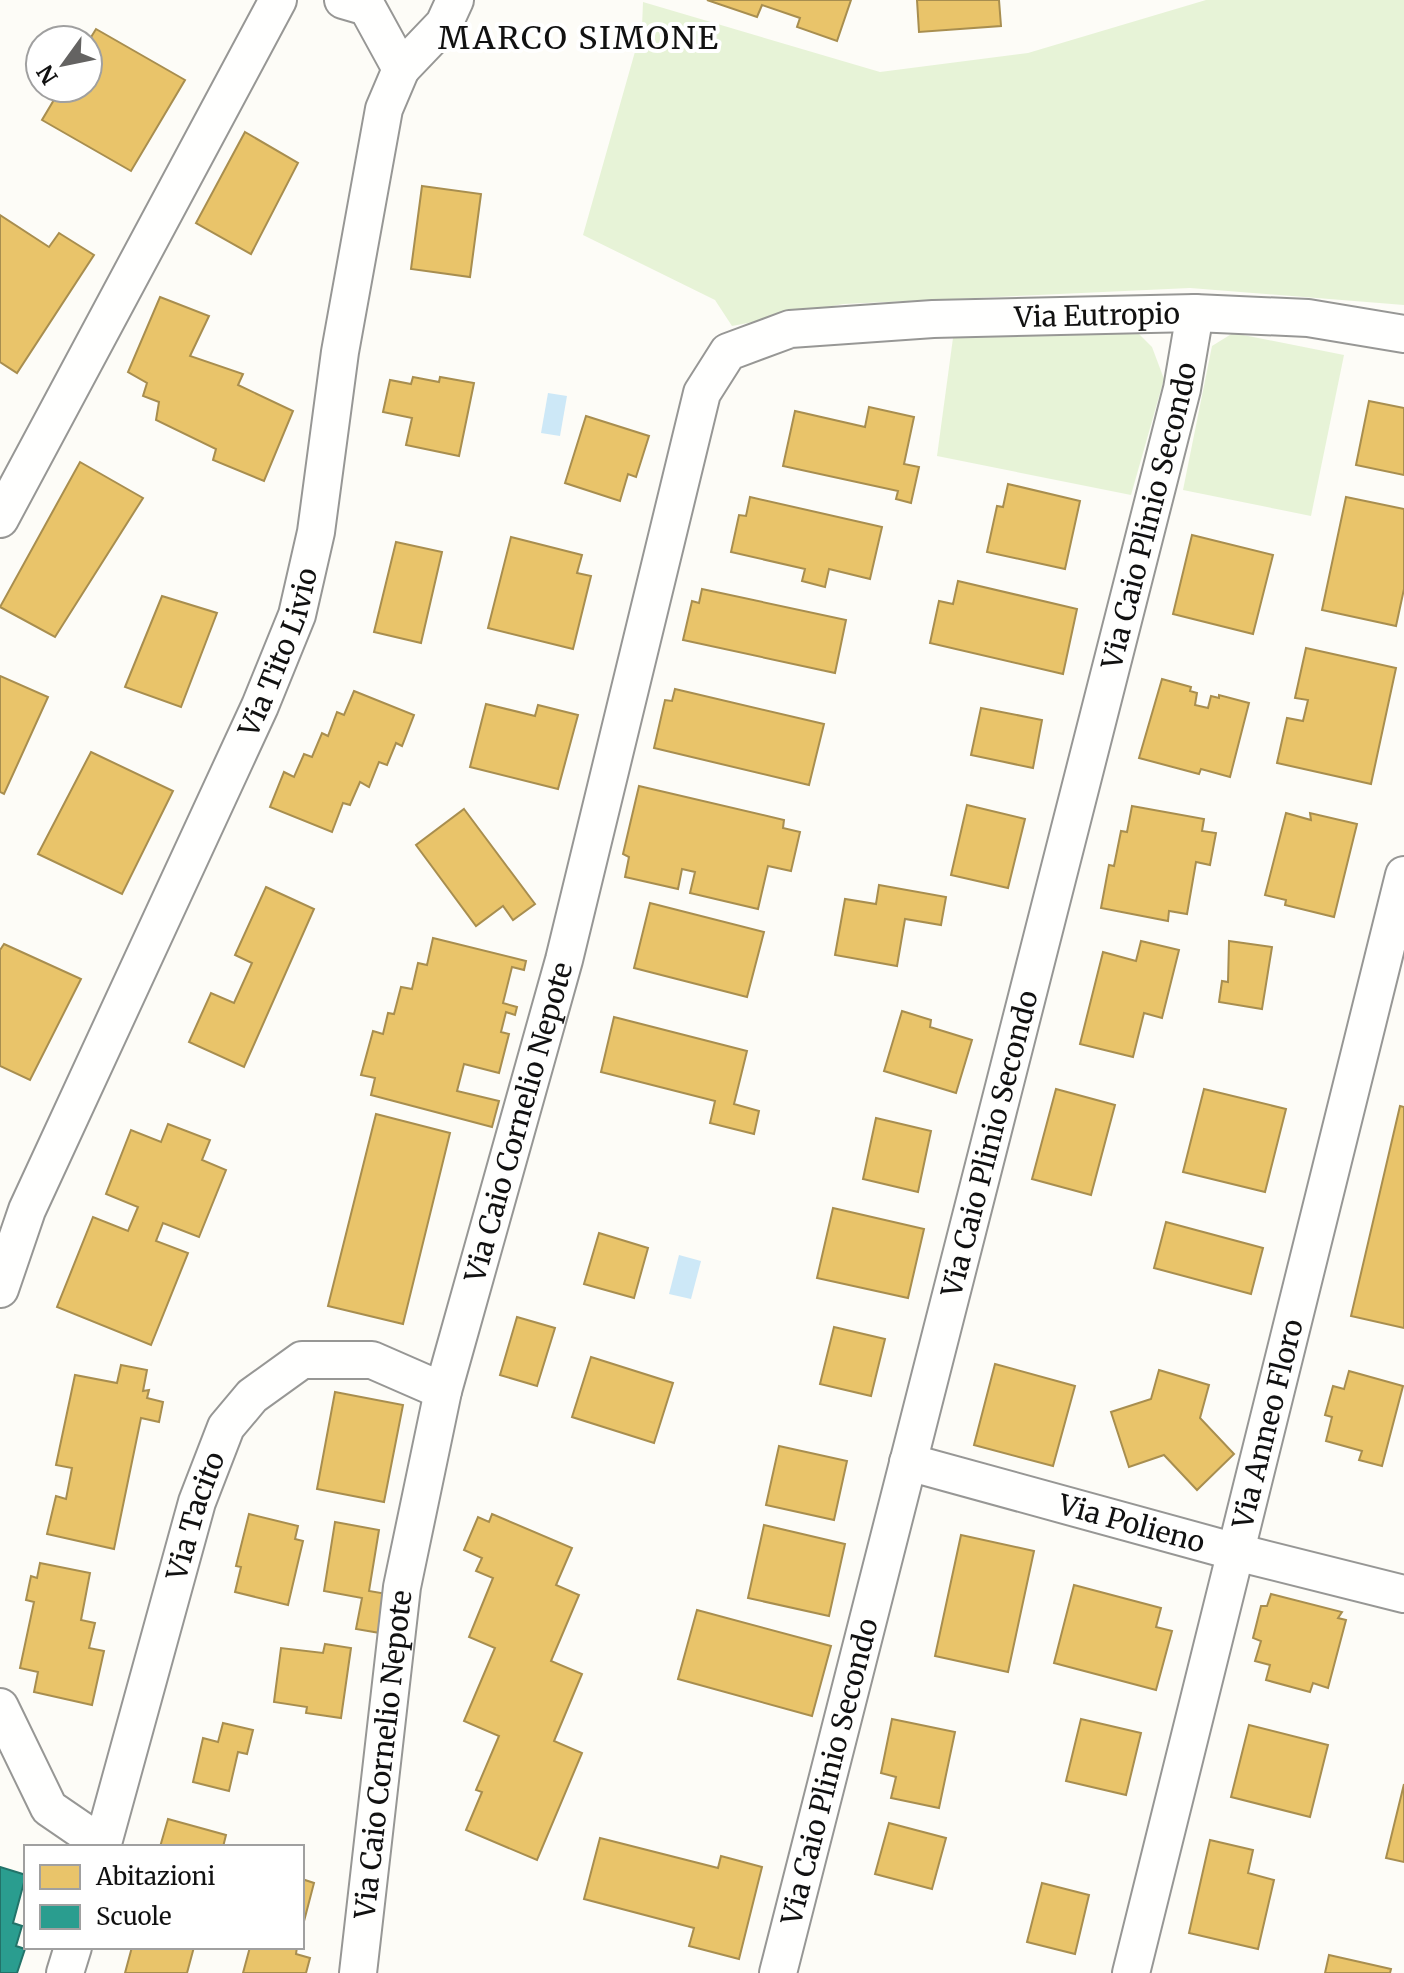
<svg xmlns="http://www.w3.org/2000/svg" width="1404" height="1973" viewBox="0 0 1404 1973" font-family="Merriweather,serif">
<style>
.green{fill:#e7f3d7}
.water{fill:#cde8f7}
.homes{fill:#e9c46a;stroke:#a88e4f;stroke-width:2}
.schools{fill:#2a9d8f;stroke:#227369;stroke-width:2}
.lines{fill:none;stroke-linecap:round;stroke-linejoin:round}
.minor-casing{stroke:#979795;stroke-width:40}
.minor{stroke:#fffffe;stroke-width:36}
.labels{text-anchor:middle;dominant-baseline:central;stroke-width:8;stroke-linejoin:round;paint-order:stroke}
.street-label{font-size:28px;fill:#111;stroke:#fff}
.quarter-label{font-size:32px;letter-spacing:2px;fill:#111;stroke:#fff}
</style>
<rect width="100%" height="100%" fill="#fdfcf7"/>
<g class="green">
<path d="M1206 0H1404V305L1190 288 843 304 732 326 715 300 583 235 642 27 643 2 880 72 1028 53Z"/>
<path d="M1136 331 1152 347 1164 379 1131 495 937 456 953 338Z"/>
<path d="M1233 333 1344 355 1311 516 1183 490 1212 346Z"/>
</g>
<g class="water">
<path d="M548 393 567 396 560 436 541 433Z"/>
<path d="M679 1255 701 1261 691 1299 669 1294Z"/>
</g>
<g class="homes">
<path d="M707 0H851L837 41 797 27 800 18 762 5 757 17Z"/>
<path d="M917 0H999L1001 26 919 32Z"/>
<path d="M96 29 185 80 131 171 42 120 61 88H88V42Z"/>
<path d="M245 132 298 163 251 254 196 223Z"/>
<path d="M422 186 481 194 470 277 411 269Z"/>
<path d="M0 215 49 247 59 233 94 255 17 373 0 362Z"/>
<path d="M160 297 209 316 190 356 243 374 238 385 293 411 264 481 213 460 216 449 156 420 159 402 143 396 147 383 128 372Z"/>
<path d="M413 377 439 382 440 377 474 383 459 456 406 445 412 418 383 412 390 380 411 384Z"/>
<path d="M1369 401 1404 408V475L1356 465Z"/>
<path d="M869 407 914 417 904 464 919 467 911 503 896 499 898 491 783 466 795 411 865 427Z"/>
<path d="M586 416 649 436 636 477 628 474 620 501 565 483Z"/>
<path d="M80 462 143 498 55 637 0 607Z"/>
<path d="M1008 484 1080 501 1065 569 987 552 997 506 1003 507Z"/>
<path d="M750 497 882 527 870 579 829 569 825 587 802 581 805 569 731 552 739 515 746 516Z"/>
<path d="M1346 497 1404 509V589L1396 626 1322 610Z"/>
<path d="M1192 535 1273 555 1253 634 1173 614Z"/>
<path d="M511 537 582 555 577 573 591 576 573 649 488 628Z"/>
<path d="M396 542 442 552 421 643 374 632Z"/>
<path d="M958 581 1077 609 1063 674 930 643 939 601 953 604Z"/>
<path d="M702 589 846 620 835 673 683 640 692 601 699 603Z"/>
<path d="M162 596 217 613 181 707 125 687Z"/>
<path d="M1306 648 1396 668 1371 784 1277 763 1287 718 1303 721 1308 700 1295 698Z"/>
<path d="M0 676 48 697 4 794 0 792Z"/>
<path d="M1162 679 1191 687 1190 691 1197 693 1195 705 1208 708 1211 696 1219 698V695L1249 703 1230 777 1201 769 1199 774 1139 758Z"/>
<path d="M675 689 824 724 809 785 654 748 665 700 672 701Z"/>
<path d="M354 691 414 715 402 746 396 743 387 765 379 762 369 787 360 782 350 805 343 803 332 832 270 807 284 772 294 777 304 754 312 757 322 733 328 736 337 712 344 715Z"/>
<path d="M486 704 535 716 538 705 578 715 558 789 470 767Z"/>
<path d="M981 708 1042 720 1033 768 971 755Z"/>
<path d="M91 752 173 791 122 894 38 854Z"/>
<path d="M639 786 784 820 783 828 800 832 791 871 768 866 758 909 690 893 695 872 682 869 678 889 625 877 629 857 623 854Z"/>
<path d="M967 805 1025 819 1008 888 951 875Z"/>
<path d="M1132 806 1204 819 1202 831 1216 833 1210 865 1196 862 1187 914 1169 911 1168 921 1101 908 1109 865 1114 866 1121 831 1127 832Z"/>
<path d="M464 809 535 904 513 920 503 906 476 926 416 845Z"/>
<path d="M1286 813 1311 820 1310 813 1357 824 1334 917 1285 905 1286 900 1265 895Z"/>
<path d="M879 885 946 897 941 925 905 919 897 966 835 955 845 899 876 904Z"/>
<path d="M266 887 314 909 244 1067 189 1042 211 993 234 1003 252 963 235 955Z"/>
<path d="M650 903 764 932 747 997 634 968Z"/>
<path d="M433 938 526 961 524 970 512 967 503 1003 517 1007 515 1015 506 1012 501 1032 509 1034 499 1073 464 1064 457 1091 499 1101 492 1127 371 1095 375 1078 361 1075 373 1031 383 1034 388 1013 394 1014 401 987 412 989 418 963 427 965Z"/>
<path d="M1141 941 1179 950 1162 1018 1144 1013 1133 1057 1080 1044 1103 952 1136 961Z"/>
<path d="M1229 941 1272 947 1262 1009 1219 1002 1222 981 1228 982Z"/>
<path d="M4 944 81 979 30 1080 0 1066V950Z"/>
<path d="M902 1011 931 1020 930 1027 972 1040 956 1093 884 1071Z"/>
<path d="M614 1017 747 1051 734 1104 759 1111 754 1134 710 1123 715 1101 601 1072Z"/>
<path d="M1056 1089 1115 1105 1091 1195 1032 1179Z"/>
<path d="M1204 1089 1286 1109 1265 1192 1183 1172Z"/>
<path d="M1400 1106 1404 1107V1328L1351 1316Z"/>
<path d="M376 1114 450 1133 403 1324 328 1306Z"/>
<path d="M876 1118 931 1131 918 1192 863 1179Z"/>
<path d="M168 1124 210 1140 202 1160 226 1170 199 1237 163 1223 156 1241 188 1253 151 1345 57 1307 93 1217 128 1231 138 1207 106 1194 131 1130 161 1142Z"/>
<path d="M833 1208 924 1229 908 1298 817 1278Z"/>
<path d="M1166 1222 1263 1248 1251 1294 1154 1268Z"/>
<path d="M599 1233 648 1248 634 1298 584 1284Z"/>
<path d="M517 1317 555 1328 537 1386 500 1375Z"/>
<path d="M834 1327 885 1339 871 1396 820 1384Z"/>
<path d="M591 1357 673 1383 654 1443 572 1417Z"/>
<path d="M995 1364 1075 1386 1053 1466 974 1445Z"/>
<path d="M121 1365 147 1370 143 1391 149 1390 147 1398 163 1402 159 1422 141 1418 114 1549 47 1534 56 1496 66 1499 72 1468 56 1465 75 1375 117 1383Z"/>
<path d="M1159 1370 1209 1385 1200 1418 1234 1454 1197 1490 1164 1455 1129 1467 1111 1412 1151 1399Z"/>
<path d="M1349 1371 1403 1386 1382 1466 1359 1460 1362 1451 1326 1441 1332 1417 1325 1415 1333 1386 1344 1389Z"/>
<path d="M335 1392 403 1405 384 1502 317 1489Z"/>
<path d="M779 1446 847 1461 834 1520 766 1505Z"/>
<path d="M249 1514 298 1526 295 1539 303 1541 288 1605 235 1592 241 1567 236 1566Z"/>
<path d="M492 1514 572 1548 556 1585 579 1595 551 1661 582 1674 554 1741 582 1753 537 1860 466 1830 482 1792 476 1790 499 1736 464 1721 495 1648 469 1637 493 1578 476 1571 482 1558 464 1550 478 1517 489 1522Z"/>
<path d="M335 1522 379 1530 369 1591 387 1594 380 1633 356 1629 362 1598 324 1591Z"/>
<path d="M764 1525 845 1544 829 1616 748 1598Z"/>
<path d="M961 1535 1034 1551 1008 1672 935 1656Z"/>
<path d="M40 1563 90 1573 81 1620 95 1623 89 1648 104 1651 92 1705 34 1692 38 1672 20 1668 34 1602 26 1600 31 1576 37 1578Z"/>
<path d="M1074 1585 1161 1608 1156 1627 1172 1631 1156 1690 1054 1663Z"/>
<path d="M1271 1594 1342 1612 1338 1618 1346 1620 1328 1688 1313 1683 1310 1692 1266 1680 1270 1665 1255 1661 1261 1641 1253 1638 1261 1606H1267Z"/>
<path d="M697 1610 831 1646 812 1716 678 1679Z"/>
<path d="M325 1644 351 1648 341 1718 306 1713 307 1707 274 1702 281 1648 323 1653Z"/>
<path d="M892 1719 955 1732 939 1808 891 1798 896 1777 881 1773Z"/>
<path d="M1081 1719 1141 1733 1126 1795 1066 1781Z"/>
<path d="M223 1723 253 1730 247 1754 238 1752 229 1791 193 1782 203 1738 218 1742Z"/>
<path d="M1249 1725 1328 1745 1310 1817 1231 1797Z"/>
<path d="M1404 1784V1862L1386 1858Z"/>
<path d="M168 1819 226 1835 223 1847H160Z"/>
<path d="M889 1823 946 1838 932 1889 875 1874Z"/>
<path d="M600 1838 718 1868 721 1856 762 1867 739 1959 689 1946 694 1928 584 1899Z"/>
<path d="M1210 1840 1253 1850 1248 1873 1274 1880 1258 1949 1189 1933Z"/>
<path d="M302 1879 314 1883 302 1929Z"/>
<path d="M1042 1883 1089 1895 1075 1954 1027 1942Z"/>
<path d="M132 1947H194L187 1973H125Z"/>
<path d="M250 1947H297L296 1954 310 1958 306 1973H243Z"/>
<path d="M1329 1955 1391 1969 1390 1973H1325Z"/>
</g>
<path class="schools" d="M0 1867 26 1875 13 1923 22 1926 16 1946 25 1949 17 1973H0Z"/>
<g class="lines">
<g class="minor-casing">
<g id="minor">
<path d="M401 69 444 24 455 0"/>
<path d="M0 519 278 0"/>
<path id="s1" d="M0 1289 27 1210 260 706 297 615 316 532 340 352 384 109 401 69 367 7 343 0"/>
<path id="s2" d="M908 1462 1236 1552 1404 1594"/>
<path d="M0 1707 49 1808 103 1845"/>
<path id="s3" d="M102 1847 197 1502 226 1427 252 1396 302 1360H372L443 1391"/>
<path d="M65 1973 73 1947"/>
<path id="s4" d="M358 1973 402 1587 443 1391 564 960 702 393 728 352 790 329 933 319 1195 313 1308 318 1404 334"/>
<path id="s5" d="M778 1973 1182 389 1195 313"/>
<path id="s6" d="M1131 1973 1404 875"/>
</g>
</g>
<use href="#minor" class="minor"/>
</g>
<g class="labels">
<g class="street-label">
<text stroke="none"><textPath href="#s4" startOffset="2042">Via Eutropio</textPath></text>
<text stroke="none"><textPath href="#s5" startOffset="1504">Via Caio Plinio Secondo</textPath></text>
<text stroke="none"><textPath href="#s1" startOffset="696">Via Tito Livio</textPath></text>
<text stroke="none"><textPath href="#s4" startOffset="868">Via Caio Cornelio Nepote</textPath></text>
<text stroke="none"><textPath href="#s5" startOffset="856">Via Caio Plinio Secondo</textPath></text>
<text stroke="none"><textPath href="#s6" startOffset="566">Via Anneo Floro</textPath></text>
<text stroke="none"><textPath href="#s3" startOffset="344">Via Tacito</textPath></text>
<text stroke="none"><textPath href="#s2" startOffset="232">Via Polieno</textPath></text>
<text stroke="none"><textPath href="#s4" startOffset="220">Via Caio Cornelio Nepote</textPath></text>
<text stroke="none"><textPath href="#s5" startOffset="208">Via Caio Plinio Secondo</textPath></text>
</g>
<g class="quarter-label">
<text x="579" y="38">MARCO SIMONE</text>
</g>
</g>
<rect x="24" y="1845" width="280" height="104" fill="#ffffff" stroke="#a0a0a0" stroke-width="2"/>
<rect x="40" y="1865" width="40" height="24" fill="#e9c46a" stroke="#a0a0a0" stroke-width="2"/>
<text x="96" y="1885" font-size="24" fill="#111111">Abitazioni</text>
<rect x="40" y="1905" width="40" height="24" fill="#2a9d8f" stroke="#a0a0a0" stroke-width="2"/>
<text x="96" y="1925" font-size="24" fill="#111111">Scuole</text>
<g transform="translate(64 64) rotate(237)"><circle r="38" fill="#ffffff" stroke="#a0a0a0" stroke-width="2"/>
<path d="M0-6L14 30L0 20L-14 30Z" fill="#646362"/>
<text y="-12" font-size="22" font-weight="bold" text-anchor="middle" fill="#111111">N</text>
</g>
</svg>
